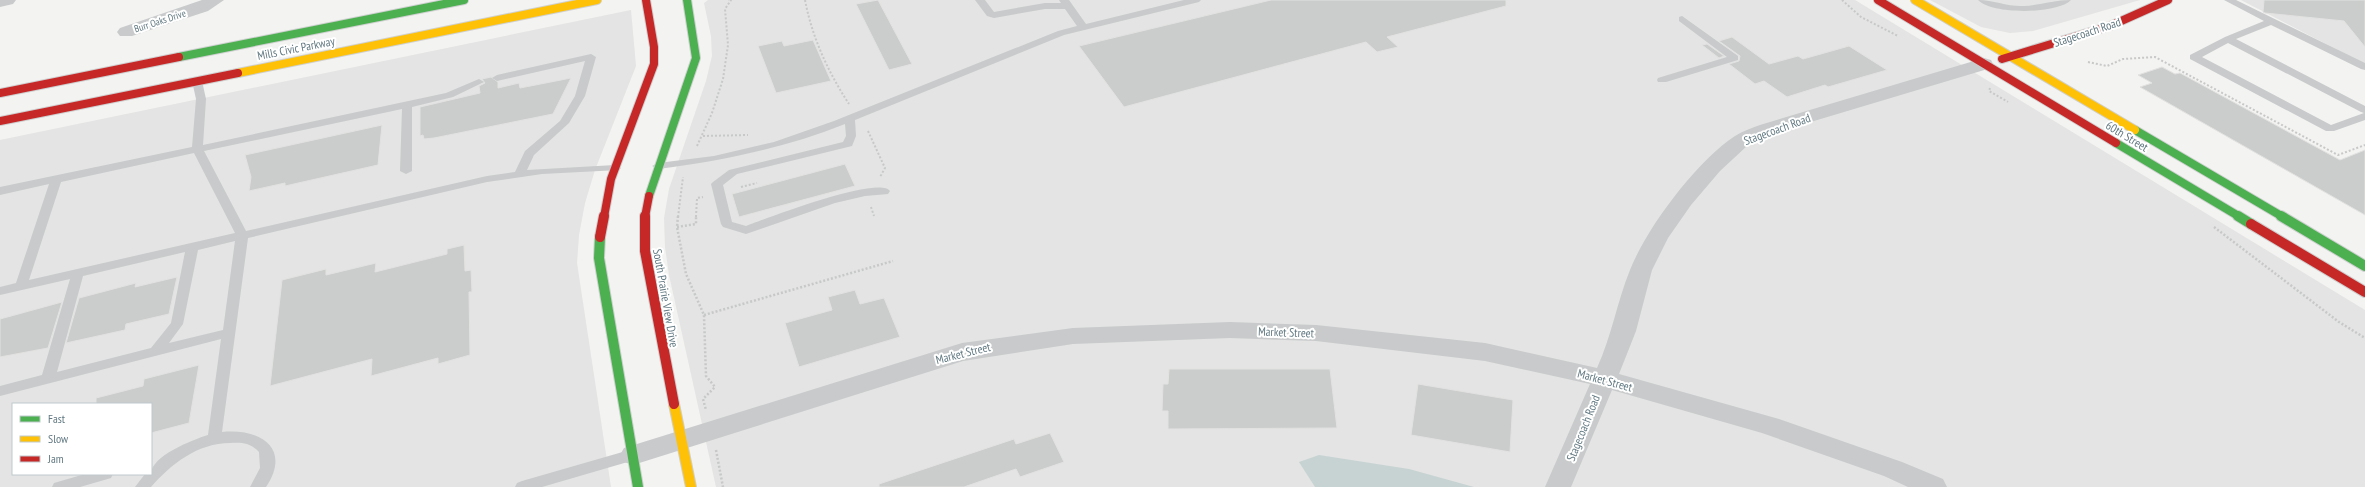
<svg xmlns="http://www.w3.org/2000/svg" width="2365" height="487" viewBox="0 0 2365 487" font-family="'PT Sans Narrow',sans-serif">
<style>
.built{fill:#e3e4e3;fill-rule:evenodd}
.water{fill:#c7d3d3}
.building{fill:#cbcdcc;stroke:#e2e2e1}
.lines{fill:none;stroke-linecap:round;stroke-linejoin:round}
.fast-far1-casing{stroke:#ced0d0;stroke-width:10}
.fast-casing{stroke:#ced0d0;stroke-width:12}
.slow-far1-casing{stroke:#ced0d0;stroke-width:10}
.slow-casing{stroke:#ced0d0;stroke-width:12}
.jam-far1-casing{stroke:#ced0d0;stroke-width:10}
.jam-casing{stroke:#ced0d0;stroke-width:12}
.path-far1{stroke:#c7c8c8;stroke-width:2;stroke-dasharray:2 2;stroke-linecap:butt}
.path{stroke:#c7c8c8;stroke-width:2.5;stroke-dasharray:2 2;stroke-linecap:butt}
.lane{fill:#c8cacb;fill-rule:evenodd}
.street{fill:#c8cacb;fill-rule:evenodd}
.fast-far1{stroke:#4caf50;stroke-width:8}
.fast{stroke:#4caf50;stroke-width:10}
.slow-far1{stroke:#ffc107;stroke-width:8}
.slow{stroke:#ffc107;stroke-width:10}
.jam-far1{stroke:#c62828;stroke-width:8}
.jam{stroke:#c62828;stroke-width:10}
.labels{text-anchor:middle;dominant-baseline:central;stroke-width:4;stroke-linejoin:round;paint-order:stroke}
.far-street-label{font-size:10px;fill:#627982;stroke:#fff}
.street-label{font-size:12px;fill:#627982;stroke:#fff}
</style>
<rect width="100%" height="100%" fill="#f3f3f1"/>
<g class="built">
<path d="M708 0H1855L2365 310V487H716L669 275 665 247 664 218 669 189 706 81 712 56 711 36 704 3Z"/>
<path d="M1930 0H2140L2033 31 2010 33 1981 27Z"/>
<path d="M2241 0H2365V64Z"/>
<path d="M631 10 636 66 595 170 585 203 579 235 577 263 611 487H0V140ZM13 404H151V474H13Z"/>
</g>
<path class="water" d="M1319 455 1409 469 1474 487H1315L1299 462Z"/>
<g class="building">
<path d="M878 0 912 64 889 70 856 4Z"/>
<path d="M1271 0H1506V6L1387 37 1398 47 1377 52 1366 42 1124 107 1079 46Z"/>
<path d="M2264 0H2365V47L2344 21 2265 13 2263 12Z"/>
<path d="M1732 37 1769 64 1798 56 1803 59 1849 46 1887 70 1828 87 1825 85 1787 97 1764 81 1755 84 1729 64 1739 61 1740 56 1719 41Z"/>
<path d="M813 40 831 81 776 93 758 46 782 41 784 46Z"/>
<path d="M1707 44 1724 56 1719 58 1702 45Z"/>
<path d="M2162 67 2175 74 2180 73 2340 160 2365 150V215L2140 87 2152 83 2138 75Z"/>
<path d="M491 77 498 82V88L519 83 520 88 571 78 553 114 434 138 424 139 423 135 420 136V107L480 93 479 86 485 83 482 79Z"/>
<path d="M382 125 378 165 285 186V183L249 191 251 177 245 155Z"/>
<path d="M845 164 855 186 739 217 732 194Z"/>
<path d="M464 245 465 271 471 270 472 292H469L470 355 438 364V358L371 376 372 359 270 386 282 280 326 269V275L376 263 375 272 447 254V249Z"/>
<path d="M177 277 169 314 126 324 125 330 66 343 79 298 136 283 135 287Z"/>
<path d="M855 290 860 304 884 298 900 337 799 367 785 323 832 310 828 297Z"/>
<path d="M62 302 48 348 0 357V319Z"/>
<path d="M199 365 189 423 151 433V404H96V398L143 386 144 379Z"/>
<path d="M1169 369H1330L1337 428 1168 429V411H1162L1163 384H1168Z"/>
<path d="M1418 384 1513 400 1510 452 1411 435Z"/>
<path d="M1050 433 1064 462 1020 477 1016 469 964 487H879V484L1014 439 1016 444Z"/>
</g>
<g class="lines">
<g class="fast-far1-casing">
<g id="fast-far1">
<path d="M179 57 464 0"/>
<path d="M2135 130 2283 217"/>
<path d="M2116 143 2240 217"/>
<path d="M649 196 696 58 687 0"/>
</g>
</g>
<g class="fast-casing">
<g id="fast">
<path d="M2238 216 2251 224"/>
<path d="M2281 216 2365 266"/>
<path d="M600 237 599 258 638 487"/>
</g>
</g>
<g class="slow-far1-casing">
<g id="slow-far1">
<path d="M1915 0 2135 130"/>
<path d="M238 73 597 0"/>
</g>
</g>
<g class="slow-casing">
<path id="slow" d="M674 404 691 487"/>
</g>
<g class="jam-far1-casing">
<g id="jam-far1">
<path d="M1878 0 2116 143"/>
<path d="M2002 59 2110 26 2168 0"/>
<path d="M0 93 179 57"/>
<path d="M0 121 238 73"/>
<path d="M604 217 611 179 654 64V47L646 0"/>
<path d="M645 217 649 196"/>
</g>
</g>
<g class="jam-casing">
<g id="jam">
<path d="M645 216V251L674 404"/>
<path d="M2251 224 2365 292"/>
<path d="M600 237 604 216"/>
</g>
</g>
<g class="path-far1">
<path d="M805 0C812 37 828 72 849 104"/>
<path d="M1842 0 1861 17 1898 36"/>
<path d="M2088 62 2107 66 2123 59 2155 57 2338 155 2365 145"/>
<path d="M1990 88 1989 91 2008 102"/>
<path d="M868 131 885 168 880 177"/>
<path d="M703 136 748 135"/>
<path d="M697 146 712 113 723 79 728 45 725 9 731 0H728"/>
<path d="M741 187 757 183"/>
<path d="M871 207 874 216"/>
<path d="M678 217 683 177"/>
<path d="M696 217 697 198 703 197"/>
</g>
<g class="path">
<path d="M678 216 677 227 686 274 704 315 706 376 715 387 703 399 706 410"/>
<path d="M677 227 696 224V216"/>
<path d="M2214 227 2339 322 2365 338"/>
<path d="M704 315 893 261"/>
<path d="M716 450 723 487"/>
</g>
<g class="lane">
<path d="M975 0H985L994 12 1045 3H1061L1059 0H1069L1086 24 1184 0H1201L1199 2 1064 35 855 120 856 136 852 146 737 174 723 185 732 222 746 226C765 219 879 175 890 191L888 194 865 196 835 203 746 234 723 227 721 224 711 184 713 182 729 170 843 142 846 136 845 124C785 148 722 161 658 169L652 166 658 163 714 156 774 142 834 121 1058 31 1077 26 1065 9H1045L994 18 987 16Z"/>
<path d="M1978 0C1994 0 2008 7 2024 6 2040 5 2055 0 2071 0 2058 14 1992 15 1978 0Z"/>
<path d="M2224 0H2236L2365 63V70L2361 69 2271 25 2236 39 2365 106V120L2334 131H2326L2190 59V55L2225 37 2264 21ZM2228 43 2361 112 2364 113 2331 125 2202 57Z"/>
<path d="M1682 16 1738 56V60L1666 82H1658L1657 80 1658 78 1727 57 1679 21V17Z"/>
<path d="M591 54 596 57 585 96 569 123 534 155 527 170 615 165 621 168 619 170 542 174 487 182 248 238 222 432C260 428 292 448 266 487H250L260 468 259 452C251 443 242 442 230 443 198 443 171 464 151 487H135L145 474H151C151 456 192 440 208 435L221 339 0 396V386L42 375 70 279 0 295V287L16 283 49 184 0 195V187L192 147 196 99 192 81 197 78 202 81 206 99 203 145 446 93 479 79 484 82 453 97 412 107V171L406 174 400 171 402 109 204 151 246 231 487 176 515 172 525 151 560 121 575 96 585 61 497 81 492 78 497 75ZM194 153 235 233 29 280 61 182ZM235 241 223 330 169 343 183 324 198 250ZM185 252 171 323 151 348 57 372 83 276Z"/>
<path d="M633 449 638 451 640 455 638 459 542 487H515L517 483 522 481Z"/>
<path d="M85 474H113L111 478 80 487H52L54 483Z"/>
</g>
<g class="street">
<path d="M0 0H16L13 4 0 7Z"/>
<path d="M202 0H224L208 11 132 36H120L117 32 120 28Z"/>
<path d="M1984 58 1991 60 1993 64 1991 68 1774 133 1747 146 1720 171 1691 205 1668 238 1652 270 1636 331 1619 374 1779 419 1902 462 1943 479 1947 487H1908L1884 476 1762 433 1612 390 1571 487H1545L1590 384 1485 361 1316 341 1230 338 1073 344 963 361 633 465 624 462 620 455 624 448 962 343 1073 328 1230 322 1316 325 1485 343 1597 368C1612 335 1617 302 1630 270 1647 227 1697 161 1735 136 1743 131 1752 128 1760 125Z"/>
</g>
<use href="#fast-far1" class="fast-far1"/>
<use href="#fast" class="fast"/>
<use href="#slow-far1" class="slow-far1"/>
<use href="#slow" class="slow"/>
<use href="#jam-far1" class="jam-far1"/>
<use href="#jam" class="jam"/>
</g>
<g class="labels">
<g class="far-street-label">
<text transform="translate(160 21) rotate(-18)">Burr Oaks Drive</text>
</g>
<g class="street-label">
<text transform="translate(2087 32) rotate(-18)">Stagecoach Road</text>
<text transform="translate(296 48) rotate(-11)">Mills Civic Parkway</text>
<text transform="translate(1777 129) rotate(-20)">Stagecoach Road</text>
<text transform="translate(2127 136) rotate(31)">60th Street</text>
<text transform="translate(666 298) rotate(80)">South Prairie View Drive</text>
<text transform="translate(1286 332) rotate(2)">Market Street</text>
<text transform="translate(963 353) rotate(-14)">Market Street</text>
<text transform="translate(1605 380) rotate(15)">Market Street</text>
<text transform="translate(1583 428) rotate(-68)">Stagecoach Road</text>
</g>
</g>
<rect x="12" y="403" width="140" height="72" fill="#ffffff" stroke="#c0c9cd"/>
<rect x="20" y="416" width="20" height="6" fill="#4caf50" stroke="#c0c9cd"/>
<text x="48" y="423" font-size="12" fill="#627982">Fast</text>
<rect x="20" y="436" width="20" height="6" fill="#ffc107" stroke="#c0c9cd"/>
<text x="48" y="443" font-size="12" fill="#627982">Slow</text>
<rect x="20" y="456" width="20" height="6" fill="#c62828" stroke="#c0c9cd"/>
<text x="48" y="463" font-size="12" fill="#627982">Jam</text>
</svg>
